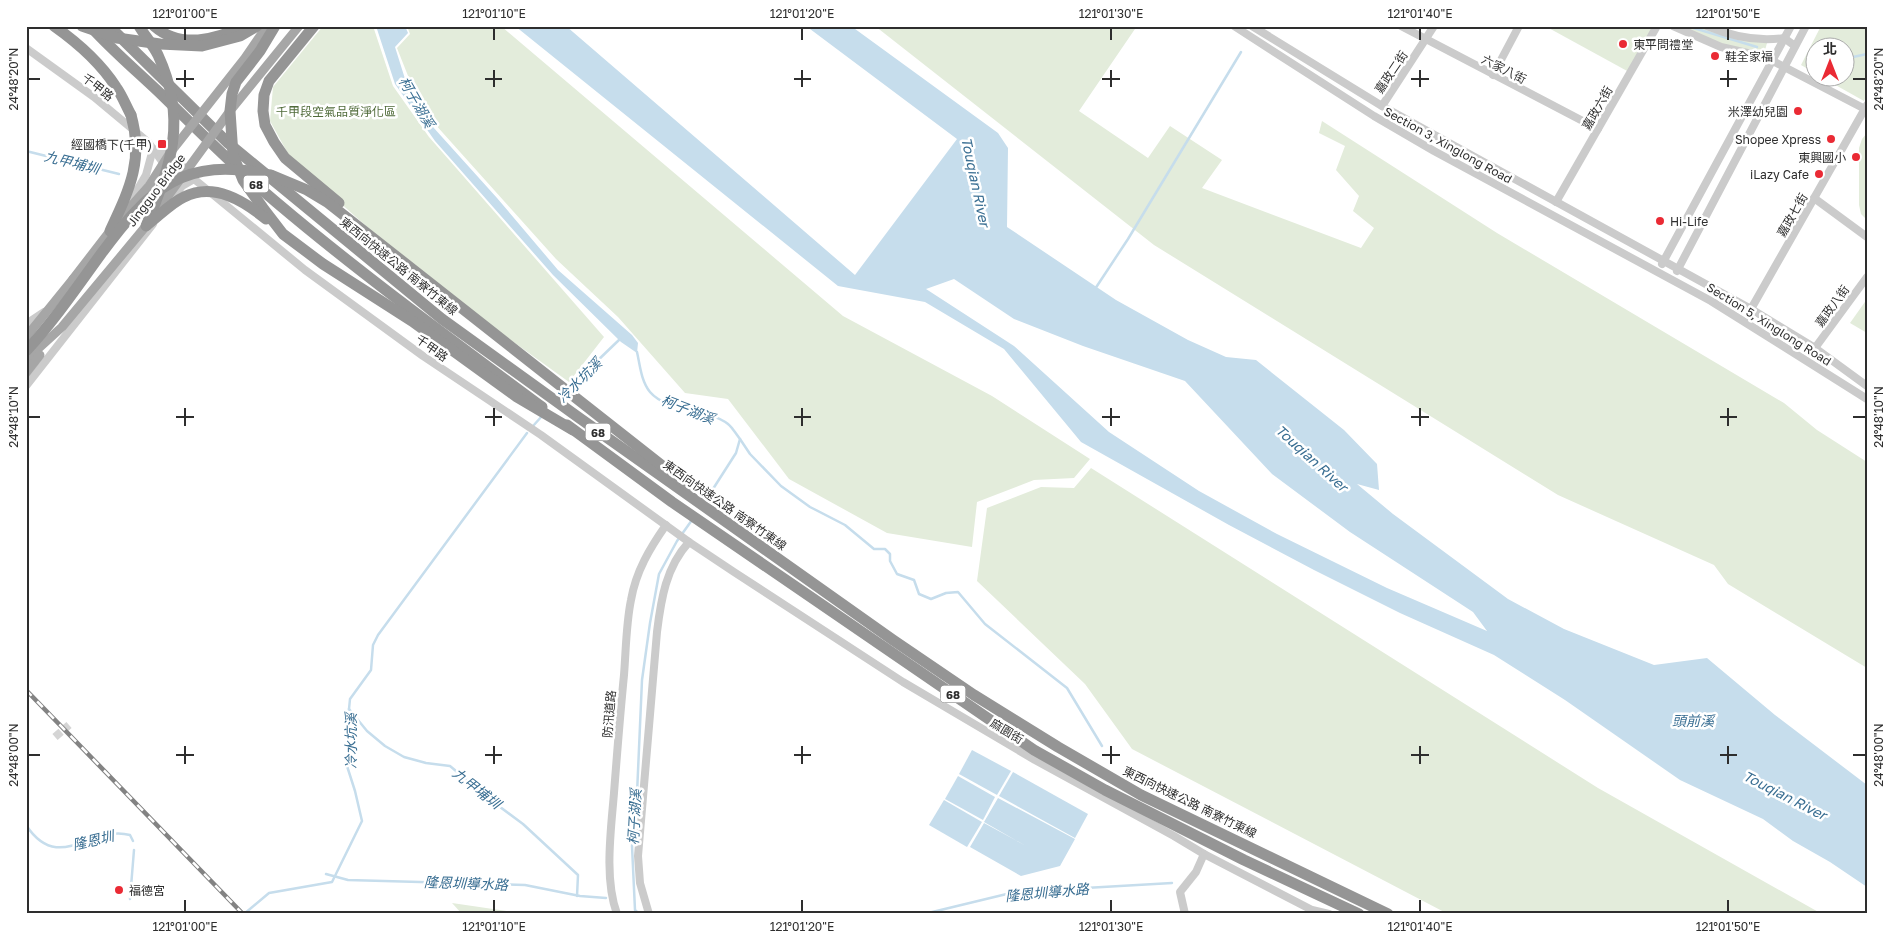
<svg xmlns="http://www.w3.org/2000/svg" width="1893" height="940" viewBox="0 0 1893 940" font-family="'Golos Text','Noto Sans TC',sans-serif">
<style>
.green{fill:#e3ecdb}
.water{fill:#c6ddec;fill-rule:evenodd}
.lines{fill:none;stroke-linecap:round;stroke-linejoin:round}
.stream{stroke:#c6ddec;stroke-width:2.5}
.minor-tunnel{stroke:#d5d5d5;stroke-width:8;stroke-dasharray:8 4;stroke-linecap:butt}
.minor{stroke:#cbcbcb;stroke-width:8}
.major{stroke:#a6a6a6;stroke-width:9}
.highway{stroke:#959595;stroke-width:11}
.rail-casing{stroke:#838383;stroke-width:4.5}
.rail{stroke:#fff;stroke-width:2.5;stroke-dasharray:8;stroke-linecap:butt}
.major-bridge{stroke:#a6a6a6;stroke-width:9}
.highway-bridge{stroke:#959595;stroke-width:11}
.ticks{fill:none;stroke:#2e2e2e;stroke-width:2}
.poi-dot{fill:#ea2a34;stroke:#fff;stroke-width:2}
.labels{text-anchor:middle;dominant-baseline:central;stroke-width:5;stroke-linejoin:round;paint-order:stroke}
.shield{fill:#fff;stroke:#6d6d6d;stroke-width:1}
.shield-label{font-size:11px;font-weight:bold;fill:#2e2e2e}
.poi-label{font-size:12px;fill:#2e2e2e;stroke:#fff;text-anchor:end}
.street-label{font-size:12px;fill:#2e2e2e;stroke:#fff}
.park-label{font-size:12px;fill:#506b3a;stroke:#fff}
.water-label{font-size:14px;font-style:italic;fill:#396e92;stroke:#fff}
.neatline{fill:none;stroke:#2e2e2e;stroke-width:2}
.ticks-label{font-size:12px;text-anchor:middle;fill:#2e2e2e}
</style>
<rect width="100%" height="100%" fill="#fff"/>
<g class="green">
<path d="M323 26H373L393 86 429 137 604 337 569 382 504 335 394 251 291 159 270 121 273 87Z"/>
<path d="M407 26H501L843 316 992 396 1090 459 1074 478 1034 480 977 502 972 547 887 533 789 479 728 399 685 393 618 317 556 259 434 123 412 86 397 48 410 34Z"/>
<path d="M875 26H1137L1079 111 1148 158 1170 126 1222 160 1202 188 1361 248 1374 228 1353 211 1359 196 1336 170 1345 146 1319 133 1322 121 1497 233 1784 403 1817 430 1867 462V668L1728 584 1714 565 1558 495 1154 245Z"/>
<path d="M1545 26H1654L1629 72Z"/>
<path d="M1680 26H1701L1725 35 1767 43 1764 54 1722 44Z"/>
<path d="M1821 26H1867V95L1864 101 1823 78H1846V48H1816L1815 73 1801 65Z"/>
<path d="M1867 133V220L1861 214 1859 205V148L1862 139Z"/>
<path d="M1867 299V333L1850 323Z"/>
<path d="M1091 468 1598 788 1822 914H1448L1132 749 1085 684 977 581 987 508 1041 487 1074 488Z"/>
<path d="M452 903 526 914H462Z"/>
</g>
<g class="water">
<path d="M376 26H405L408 33 395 47 406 82 433 127 497 198 558 270 632 335 638 343 637 353 621 342 553 275 435 141 395 84Z"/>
<path d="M515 26H566L855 275 957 139 806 26H851L998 133 1008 148 1007 227 1116 300 1188 340 1226 357 1256 360 1344 430 1377 464 1379 490 1357 484 1393 514 1508 599 1564 629 1654 665 1707 658 1775 715 1867 785V887L1830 862 1793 841 1763 819 1680 780 1565 700 1494 655 1400 613 1314 570 1229 525 1081 442 1004 349 925 302 838 286ZM954 279 1014 319 1083 346 1185 381 1272 474 1350 532 1473 612 1487 631 1387 588 1277 534 1199 491 1109 432 1014 346 926 289Z"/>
<path d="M972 750 1011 771 997 795 959 774Z"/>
<path d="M1013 772 1088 814 1075 838 999 796Z"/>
<path d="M958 776 995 797 983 820 945 799Z"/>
<path d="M998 798 1075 839 1060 866 1021 876 970 847 984 823 1026 846 984 822Z"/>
<path d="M944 800 982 822 967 847 929 825Z"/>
</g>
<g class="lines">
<g class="stream">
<path d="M1687 26 1757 47"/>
<path d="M1846 54 1853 57 1867 54"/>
<path d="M26 151 119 174"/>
<path d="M1095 289 1128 239 1241 52"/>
<path d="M637 352C640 365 641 381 650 392 667 412 707 408 728 424 732 427 736 434 740 439L736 453 704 503"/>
<path d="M568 389 620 339"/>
<path d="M533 426 542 416"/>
<path d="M740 439 750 454 781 486 810 507 845 525 874 549H885L890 554V561L897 574 914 580 919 594 931 599 946 593 958 592 985 624 1067 688 1102 746"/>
<path d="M349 709 367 731 385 746 404 757 426 763 450 766 492 801 523 824 578 875 577 896"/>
<path d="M26 825C59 875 91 824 130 835L133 841"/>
<path d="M326 874 348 880 525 885 580 896 606 898"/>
<path d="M130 899 134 850"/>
<path d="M244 914 269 893 332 882 362 821 355 791 347 766 348 719 350 699 371 670 373 645 378 635 527 433"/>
<path d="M639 914 635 910 632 846 637 794 642 680 650 623 659 574 677 541 692 520"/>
<path d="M924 914 1015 892 1172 883"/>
</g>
<path class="minor-tunnel" d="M55 737 69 725"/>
<g class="minor">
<path d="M1234 26 1374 116 1434 151 1711 301 1867 399"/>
<path d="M1252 26 1382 106 1751 309 1815 348 1867 386"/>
<path d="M1401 26 1598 129"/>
<path d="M1673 26 1721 47 1765 57 1865 109"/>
<path d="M1707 26C1731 36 1758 42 1784 38L1795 46"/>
<path d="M26 48 94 97 148 142 161 160 181 175 187 177"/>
<path d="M1493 75 1519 26"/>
<path d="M1382 106 1434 26"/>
<path d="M153 149C170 155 184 164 194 179L305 270 423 356 541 435 689 542 734 572 903 682 1035 760 1174 836 1204 854 1312 910 1329 914"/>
<path d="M1814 198 1867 237"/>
<path d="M1556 202 1657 26"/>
<path d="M169 203 182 186 194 179"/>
<path d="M128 206 146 175 153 149"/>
<path d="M1662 264 1791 26"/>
<path d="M1677 271 1806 26"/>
<path d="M1751 309 1867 105"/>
<path d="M26 324 44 312"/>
<path d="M1815 348 1867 277"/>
<path d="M26 386 153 224"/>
<path d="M617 914C604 879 611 830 614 793 617 754 620 715 624 675 626 650 626 624 631 600 636 571 650 548 666 525"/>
<path d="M649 914 640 883 638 856 657 632C661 599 666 567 689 542"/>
<path d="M1185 914 1180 892 1196 872 1204 854"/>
</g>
<path class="major" d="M73 279 110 231"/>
<g class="highway">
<path d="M54 26C78 43 100 62 116 87 122 95 126 106 131 115"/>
<path d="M109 26 228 143 442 319 578 417 893 640 974 695 1058 747 1141 795 1388 914"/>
<path d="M154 26C180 49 216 40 244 26"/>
<path d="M314 26 269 81 264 95 263 111 265 125 274 142 285 158 339 203"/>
<path d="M92 28C114 52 139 73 163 96 200 132 236 169 276 202 361 274 452 340 542 407"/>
<path d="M271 175 307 190 327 202 688 486"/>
<path d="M567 425 672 502 1034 750 1105 790 1244 860 1359 914"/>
</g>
<g class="rail-casing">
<path id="rail" d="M26 690 243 914"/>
</g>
<use href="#rail" class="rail"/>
<g class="major-bridge">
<path d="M117 222 149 186 170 153 245 58 267 26"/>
<path d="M26 337 73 279"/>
<path d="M26 363 39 348 62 327 146 226 230 111 299 26"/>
<path d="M26 373 40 355"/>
</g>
<g class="highway-bridge">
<path d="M82 26 117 38 160 44 202 46 240 36 257 26"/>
<path d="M139 26C145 36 153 45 158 55 188 120 171 165 146 226"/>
<path d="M275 26 260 51 236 82 232 94 230 111 233 155 243 180 263 208 283 234 323 264 412 321 517 397 573 430"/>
<path d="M147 225C159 216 171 203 184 197 214 182 244 201 266 219"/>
<path d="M110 231C129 190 144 161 131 115"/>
<path d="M26 351C54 321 77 287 101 254 149 189 184 155 270 175"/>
</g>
</g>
<path class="ticks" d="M185 28V40M494 28V40M802 28V40M1111 28V40M1420 28V40M1728 28V40M185 70V87M494 70V87M802 70V87M1111 70V87M1420 70V87M1728 70V87M28 79H40M176 79H194M485 79H502M794 79H811M1102 79H1120M1411 79H1429M1720 79H1737M1853 79H1866M185 408V426M494 408V426M802 408V426M1111 408V426M1420 408V426M1728 408V426M28 417H40M176 417H194M485 417H502M794 417H811M1102 417H1120M1411 417H1429M1720 417H1737M1853 417H1866M185 746V764M494 746V764M802 746V764M1111 746V764M1420 746V764M1728 746V764M28 755H40M176 755H194M485 755H502M794 755H811M1102 755H1120M1411 755H1429M1720 755H1737M1853 755H1866M185 900V912M494 900V912M802 900V912M1111 900V912M1420 900V912M1728 900V912"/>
<g class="poi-dot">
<circle cx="1623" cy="44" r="5"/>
<circle cx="1715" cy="56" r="5"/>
<circle cx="1798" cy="111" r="5"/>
<circle cx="1831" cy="139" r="5"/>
<rect x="157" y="139" width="10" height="10" rx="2.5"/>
<circle cx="1856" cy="157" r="5"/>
<circle cx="1819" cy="174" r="5"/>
<circle cx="1660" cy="221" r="5"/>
<circle cx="119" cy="890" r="5"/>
</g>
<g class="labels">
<g class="shield">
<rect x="243.5" y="175.5" width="25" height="17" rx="4"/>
<rect x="585.5" y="423.5" width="25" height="17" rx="4"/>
<rect x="940.5" y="685.5" width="25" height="17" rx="4"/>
</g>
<g class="shield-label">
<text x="256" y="184">68</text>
<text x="598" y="432">68</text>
<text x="953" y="694">68</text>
</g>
<g class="poi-label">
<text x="1633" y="44" text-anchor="start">東平問禮堂</text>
<text x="1725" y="56" text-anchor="start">鞋全家福</text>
<text x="1788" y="111">米澤幼兒園</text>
<text x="1821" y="139">Shopee Xpress</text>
<text x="152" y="144">經國橋下(千甲)</text>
<text x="1846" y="157">東興國小</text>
<text x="1809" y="174">iLazy Cafe</text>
<text x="1670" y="221" text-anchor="start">Hi-Life</text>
<text x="129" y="890" text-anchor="start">福德宮</text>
</g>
<g class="street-label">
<text transform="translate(1504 69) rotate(27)">六家八街</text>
<text transform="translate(1391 72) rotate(-56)">嘉政二街</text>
<text transform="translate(98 87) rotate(38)">千甲路</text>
<text transform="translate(1597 108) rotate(-60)">嘉政六街</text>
<text transform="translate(1448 145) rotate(29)">Section 3, Xinglong Road</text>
<text transform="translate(156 190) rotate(-53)">Jingguo Bridge</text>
<text transform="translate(1792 215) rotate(-60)">嘉政七街</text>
<text transform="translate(399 266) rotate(39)">東西向快速公路 南寮竹東線</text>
<text transform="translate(1832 306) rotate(-54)">嘉政八街</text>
<text transform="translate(1769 324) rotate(32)">Section 5, Xinglong Road</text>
<text transform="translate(432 348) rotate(35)">千甲路</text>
<text transform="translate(725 505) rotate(35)">東西向快速公路 南寮竹東線</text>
<text transform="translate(609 714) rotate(-85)">防汛道路</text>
<text transform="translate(1007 731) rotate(31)">麻園街</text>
<text transform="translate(1190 802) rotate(26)">東西向快速公路 南寮竹東線</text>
</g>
<g class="park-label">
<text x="336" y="111">千甲段空氣品質淨化區</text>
</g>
<g class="water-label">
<text transform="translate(417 102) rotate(60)">柯子湖溪</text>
<text transform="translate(72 162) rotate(14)">九甲埔圳</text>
<text transform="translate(976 182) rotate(78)">Touqian River</text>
<text transform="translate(579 380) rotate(-45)">冷水坑溪</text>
<text transform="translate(688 409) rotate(21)">柯子湖溪</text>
<text transform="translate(1312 458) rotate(42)">Touqian River</text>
<text x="1693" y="720">頭前溪</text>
<text transform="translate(350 741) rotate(-90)">冷水坑溪</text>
<text transform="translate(477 788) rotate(38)">九甲埔圳</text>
<text transform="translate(1785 795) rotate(27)">Touqian River</text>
<text transform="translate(634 817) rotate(-87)">柯子湖溪</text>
<text transform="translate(93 840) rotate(-13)">隆恩圳</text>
<text transform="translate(466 883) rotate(2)">隆恩圳導水路</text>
<text transform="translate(1047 892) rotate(-5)">隆恩圳導水路</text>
</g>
</g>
<rect width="1893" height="940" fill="none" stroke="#ffffff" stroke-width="55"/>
<g transform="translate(1830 62)"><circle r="24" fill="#ffffff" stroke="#ababab"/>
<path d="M0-4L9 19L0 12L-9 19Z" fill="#ea2a34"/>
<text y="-8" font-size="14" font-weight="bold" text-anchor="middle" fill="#2e2e2e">北</text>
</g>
<rect x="28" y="28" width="1838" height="884" class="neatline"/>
<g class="ticks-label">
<text x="185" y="18">121°01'00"E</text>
<text x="494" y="18">121°01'10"E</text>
<text x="802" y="18">121°01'20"E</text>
<text x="1111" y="18">121°01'30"E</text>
<text x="1420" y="18">121°01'40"E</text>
<text x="1728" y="18">121°01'50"E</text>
<text transform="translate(14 79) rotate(-90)" y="4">24°48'20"N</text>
<text transform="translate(1879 79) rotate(-90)" y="4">24°48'20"N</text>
<text transform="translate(14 417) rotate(-90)" y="4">24°48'10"N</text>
<text transform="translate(1879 417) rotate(-90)" y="4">24°48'10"N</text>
<text transform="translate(14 755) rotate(-90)" y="4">24°48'00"N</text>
<text transform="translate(1879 755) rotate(-90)" y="4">24°48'00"N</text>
<text x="185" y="931">121°01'00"E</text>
<text x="494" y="931">121°01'10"E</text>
<text x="802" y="931">121°01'20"E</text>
<text x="1111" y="931">121°01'30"E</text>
<text x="1420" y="931">121°01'40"E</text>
<text x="1728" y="931">121°01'50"E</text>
</g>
</svg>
